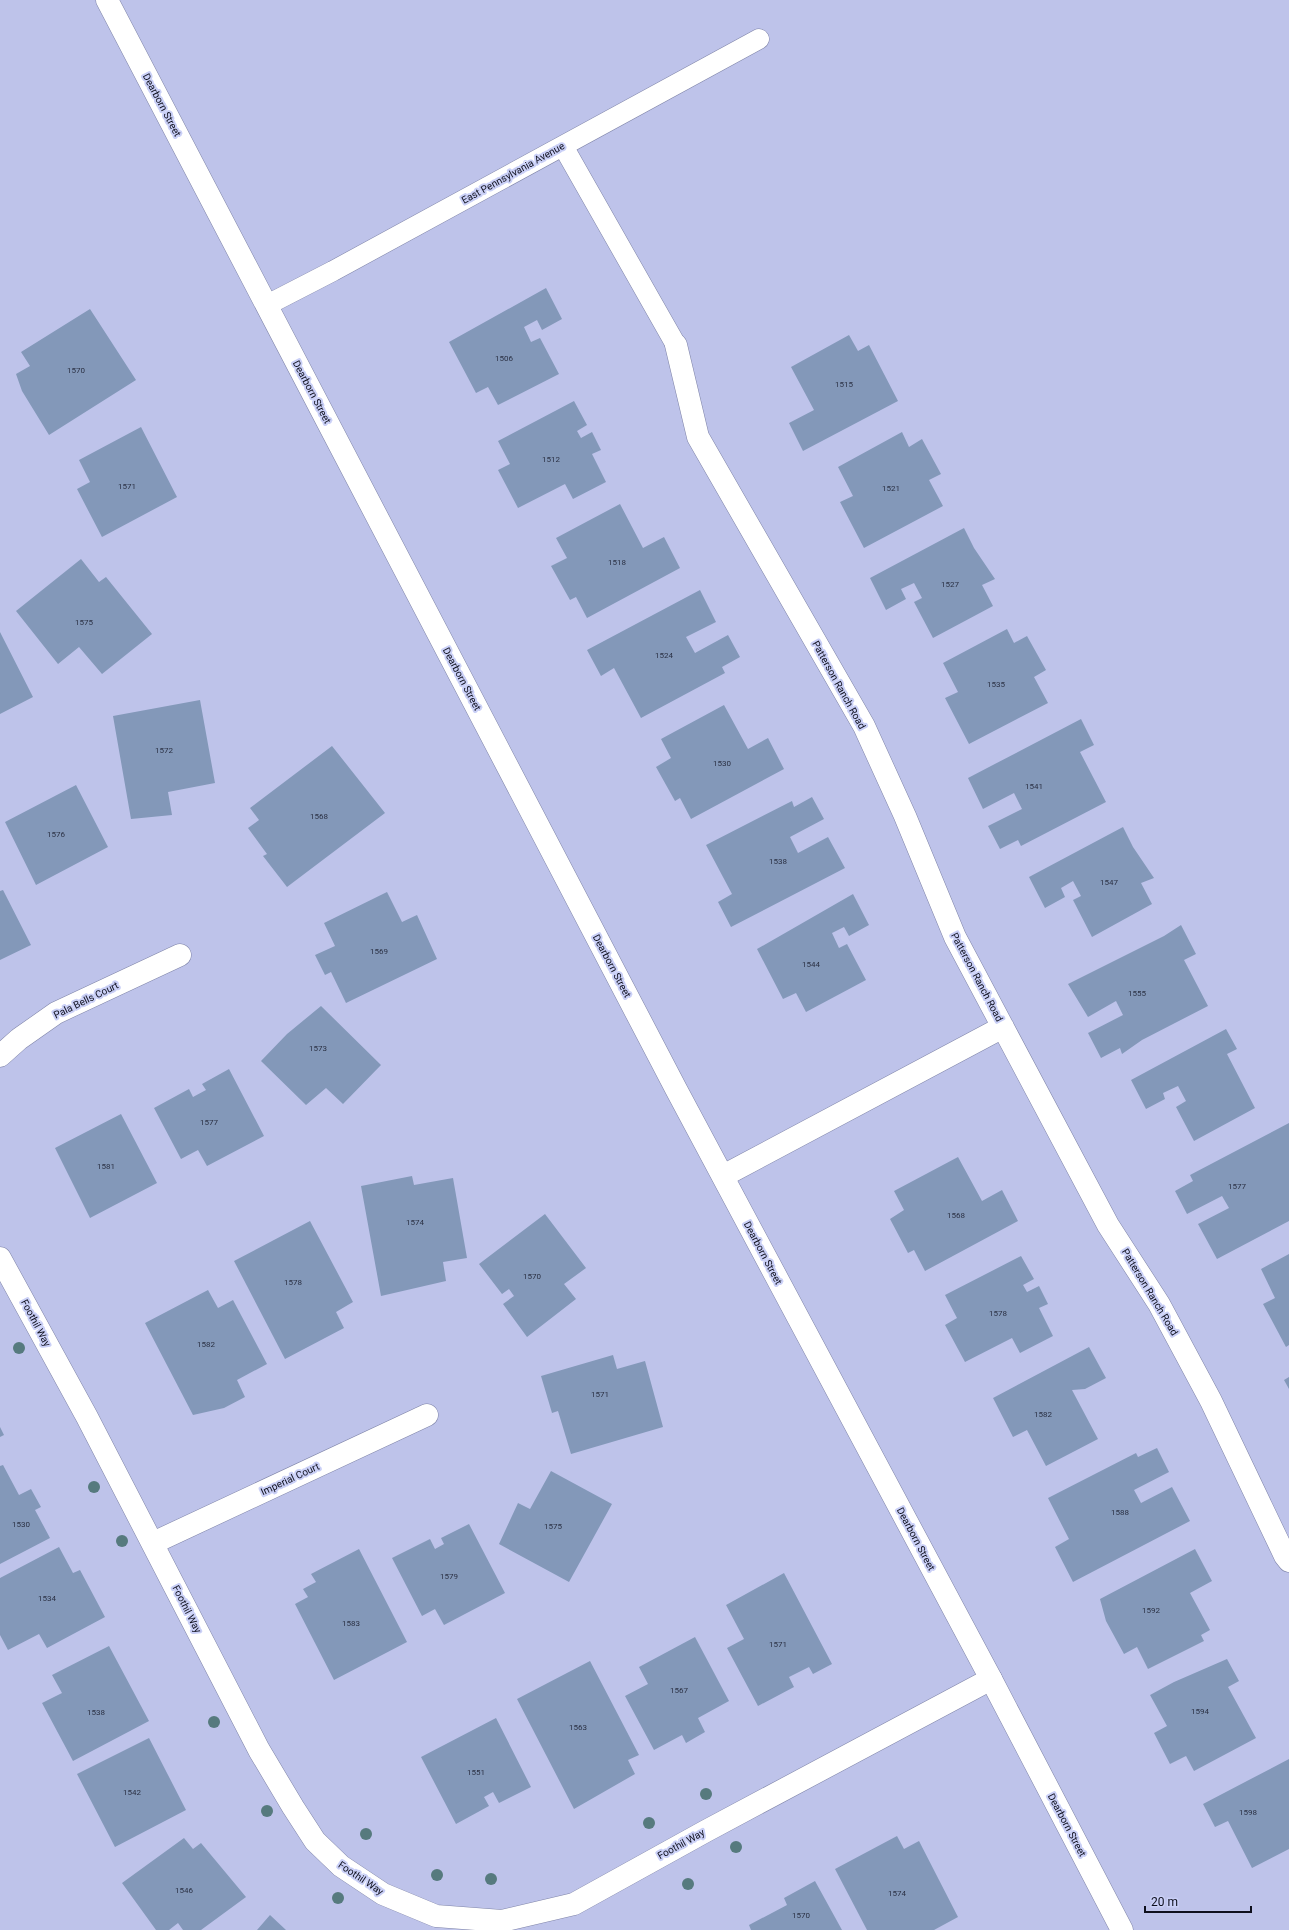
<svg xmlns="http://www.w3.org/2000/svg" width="1289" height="1930" viewBox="0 0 1289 1930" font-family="Roboto,sans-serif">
<rect width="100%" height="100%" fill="#bec3ea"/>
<path fill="#8398b9" d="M546,288l16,31 -20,11 -5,-10 -13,7 7,15 9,-4 19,36 -61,31 -10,-18 -12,6 -27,-51z
M90,309l46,71 -87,55 -27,-44 -6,-17 14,-8 -9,-14z
M849,335l9,16 11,-6 29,56 -95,50 -14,-28 25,-13 -23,-43z
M574,401l13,24 -10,6 4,7 11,-6 9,18 -9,4 14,28 -33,17 -8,-15 -47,24 -20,-38 12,-6 -12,-23z
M141,427l36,70 -75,40 -25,-48 13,-7 -11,-22z
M902,432l7,15 13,-8 19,35 -12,6 14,26 -79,42 -24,-46 13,-6 -15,-29z
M620,504l23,44 21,-11 16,31 -93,50 -11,-21 -6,3 -19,-34 16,-8 -11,-20z
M964,528l10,20 21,31 -13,6 11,21 -60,32 -19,-36 8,-4 -8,-15 -13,6 5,10 -20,11 -16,-32z
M81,559l18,23 7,-5 46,57 -50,40 -23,-27 -21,17 -42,-53z
M700,590l16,32 -30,15 9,16 33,-18 12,22 -18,10 3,6 -84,45 -27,-50 -13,8 -14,-26z
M1007,629l7,14 13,-7 19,34 -12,7 14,26 -79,41 -24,-46 13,-6 -15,-29z
M0,632l33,65 -33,17z
M200,700l15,83 -47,9 4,23 -41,4 -18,-103z
M724,705l24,44 20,-11 16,31 -93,50 -11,-21 -5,3 -19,-34 15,-9 -10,-19z
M1081,719l13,26 -14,7 26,50 -85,44 -3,-6 -18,9 -12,-23 34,-17 -8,-16 -31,16 -15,-31z
M332,746l53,67 -98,74 -24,-31 4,-2 -19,-26 11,-8 -9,-12z
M76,785l32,62 -72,38 -31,-63z
M812,797l12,22 -34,18 8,16 30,-16 17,31 -114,59 -13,-25 14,-8 -26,-49 86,-44 2,6z
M1123,827l10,20 21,31 -13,5 11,21 -60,33 -19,-37 8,-4 -8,-15 -12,7 4,9 -20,11 -16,-31z
M3,890l28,55 -31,15v-69z
M387,892l15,30 15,-7 20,44 -91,44 -15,-31 -6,3 -10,-20 20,-9 -11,-23z
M853,894l16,31 -20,11 -5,-9 -12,6 7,15 8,-4 19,36 -60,32 -10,-19 -13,6 -26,-50z
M1181,925l15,29 -12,6 24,46 -66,34 -20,14 -2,-6 -19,10 -13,-25 35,-18 -7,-14 -28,16 -20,-33 96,-48z
M321,1006l60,59 -38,39 -17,-16 -20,17 -45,-44 26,-27z
M1226,1029l11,20 -10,5 28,54 -61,33 -18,-34 10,-6 -8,-15 -15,7 2,6 -19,10 -15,-29z
M229,1069l35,67 -57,30 -9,-16 -17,9 -27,-51 35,-19 4,8 13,-7 -4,-6z
M121,1114l36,69 -67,35 -35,-70z
M1289,1123v98l-72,38 -19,-35 31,-16 -7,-12 -35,18 -12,-23 18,-10 -3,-6z
M958,1157l24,44 20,-11 16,31 -93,50 -11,-21 -6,3 -18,-34 14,-9 -10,-19z
M412,1176l2,9 39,-7 14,80 -24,4 3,19 -65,15 -20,-110z
M545,1214l41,54 -22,16 12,15 -49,38 -24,-33 11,-8 -5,-7 -7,5 -23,-30z
M310,1221l43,81 -17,10 8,16 -59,31 -51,-98z
M1289,1254v91l-3,2 -23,-43 12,-6 -14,-29z
M1021,1256l13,23 -11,6 4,7 12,-6 9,18 -9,4 14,28 -33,17 -8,-15 -47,24 -20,-37 12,-7 -12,-23z
M208,1290l10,18 15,-8 34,64 -30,16 8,17 -21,11 -31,7 -48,-92z
M1089,1347l17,31 -21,11 -13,1 26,49 -52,27 -19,-36 -14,7 -20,-39z
M613,1355l4,14 28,-8 18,66 -92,27 -13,-43 -6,2 -11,-37z
M1289,1377v12l-5,-9z
M0,1427l4,8 -4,2z
M1157,1448l12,24 -35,18 7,13 31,-16 18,34 -117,61 -18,-35 14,-8 -21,-41 88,-45 2,4z
M3,1465l16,30 12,-6 10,18 -6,3 15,28 -50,26v-98z
M551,1471l61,33 -43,78 -70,-38 19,-41 12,6z
M469,1524l36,69 -61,32 -9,-16 -13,7 -30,-58 38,-19 5,10 9,-5 -3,-6z
M59,1547l14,26 7,-3 25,47 -58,31 -8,-14 -31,16 -8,-15v-57z
M359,1549l48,93 -73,38 -39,-76 13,-7 -5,-8 13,-7 -5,-8z
M1195,1549l17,32 -22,12 20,37 -9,5 3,6 -56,28 -11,-22 -13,7 -18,-33 -6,-22z
M784,1573l48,91 -19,10 -4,-7 -20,10 5,10 -36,19 -31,-58 17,-9 -18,-34z
M695,1637l34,64 -31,17 7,14 -19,11 -4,-8 -28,15 -29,-54 23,-12 -9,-17z
M109,1646l40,75 -76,40 -31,-58 20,-10 -10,-18z
M1227,1659l12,22 -11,6 28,51 -62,33 -8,-15 -16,8 -16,-31 13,-7 -17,-31 24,-13z
M590,1661l49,94 -11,5 7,14 -61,35 -57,-110z
M496,1718l35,69 -32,16 -6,-11 -9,5 5,9 -33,18 -35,-67z
M149,1738l37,72 -71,37 -38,-73z
M1289,1759v90l-37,19 -24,-47 -13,6 -12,-23z
M897,1836l7,13 15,-8 39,76 -24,13h-67l-32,-61z
M184,1838l9,11 8,-6 45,54 -45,33h-18l-5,-7 -9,7h-13l-34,-47z
M815,1881l27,49h-91l-2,-5 38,-20 -3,-7z
M270,1915l16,15h-29z"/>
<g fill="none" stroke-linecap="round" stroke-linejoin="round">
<g stroke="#7f84a8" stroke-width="21">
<path id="lane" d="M563,146l113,199
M267,305l66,-34 426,-232"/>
</g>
<g stroke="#7f84a8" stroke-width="23">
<path id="street" d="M676,345l22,92 166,289 41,90 50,121 153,288 51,79 52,97 74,155 4,5
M0,1056l19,-17 37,-26 124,-58
M723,1176l280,-149
M0,1258l87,159 172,333 34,57 22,34 26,25 42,28 53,22 66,5 72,-17 132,-73 285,-152
M153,1543l274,-128"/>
</g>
<g stroke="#7f84a8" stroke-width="23">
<path id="secondary" d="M107,0l569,1089 315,590 131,251"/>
</g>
<use href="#lane" stroke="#fff" stroke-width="20"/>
<use href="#street" stroke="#fff" stroke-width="22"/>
<use href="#secondary" stroke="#fff" stroke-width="22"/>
</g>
<g fill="#567a7e">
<circle cx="19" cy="1348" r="6"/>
<circle cx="94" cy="1487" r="6"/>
<circle cx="122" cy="1541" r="6"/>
<circle cx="214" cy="1722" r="6"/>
<circle cx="706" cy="1794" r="6"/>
<circle cx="267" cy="1811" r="6"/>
<circle cx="649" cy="1823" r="6"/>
<circle cx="366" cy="1834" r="6"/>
<circle cx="736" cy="1847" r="6"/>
<circle cx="437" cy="1875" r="6"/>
<circle cx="491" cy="1879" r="6"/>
<circle cx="688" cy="1884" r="6"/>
<circle cx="338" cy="1898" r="6"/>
</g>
<g text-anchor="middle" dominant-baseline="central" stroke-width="4" stroke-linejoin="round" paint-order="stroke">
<g font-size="8" fill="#2b3144">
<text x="504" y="358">1506</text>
<text x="76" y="370">1570</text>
<text x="844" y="384">1515</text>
<text x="551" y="459">1512</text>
<text x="127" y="486">1571</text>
<text x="891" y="488">1521</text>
<text x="617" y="562">1518</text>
<text x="950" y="584">1527</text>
<text x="84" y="622">1575</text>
<text x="664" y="655">1524</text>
<text x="996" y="684">1535</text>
<text x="164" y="750">1572</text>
<text x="722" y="763">1530</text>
<text x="1034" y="786">1541</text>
<text x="319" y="816">1568</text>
<text x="56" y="834">1576</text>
<text x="778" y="861">1538</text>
<text x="1109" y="882">1547</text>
<text x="379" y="951">1569</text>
<text x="811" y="964">1544</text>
<text x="1137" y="993">1555</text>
<text x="318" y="1048">1573</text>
<text x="209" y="1122">1577</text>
<text x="106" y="1166">1581</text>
<text x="1237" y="1186">1577</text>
<text x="956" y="1215">1568</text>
<text x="415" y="1222">1574</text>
<text x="532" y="1276">1570</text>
<text x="293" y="1282">1578</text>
<text x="998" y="1313">1578</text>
<text x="206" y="1344">1582</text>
<text x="600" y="1394">1571</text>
<text x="1043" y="1414">1582</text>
<text x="1120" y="1512">1588</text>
<text x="21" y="1524">1530</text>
<text x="553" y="1526">1575</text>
<text x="449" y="1576">1579</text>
<text x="47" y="1598">1534</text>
<text x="1151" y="1610">1592</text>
<text x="351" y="1623">1583</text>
<text x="778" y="1644">1571</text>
<text x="679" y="1690">1567</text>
<text x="1200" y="1711">1594</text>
<text x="96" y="1712">1538</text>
<text x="578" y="1727">1563</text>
<text x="476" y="1772">1551</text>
<text x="132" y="1792">1542</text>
<text x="1248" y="1812">1598</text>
<text x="184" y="1890">1546</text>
<text x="897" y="1893">1574</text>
<text x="801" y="1915">1570</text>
</g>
<g font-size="10" fill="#0e0f1d" stroke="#cad0f7">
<text transform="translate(162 105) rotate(62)">Dearborn Street</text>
<text transform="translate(513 173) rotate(-29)">East Pennsylvania Avenue</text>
<text transform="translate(312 392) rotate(62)">Dearborn Street</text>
<text transform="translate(462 679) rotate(62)">Dearborn Street</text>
<text transform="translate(839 685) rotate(61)">Patterson Ranch Road</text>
<text transform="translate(612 966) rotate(62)">Dearborn Street</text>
<text transform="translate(977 977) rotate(62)">Patterson Ranch Road</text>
<text transform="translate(86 1000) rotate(-26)">Pala Bells Court</text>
<text transform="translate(763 1253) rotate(62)">Dearborn Street</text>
<text transform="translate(1150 1292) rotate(59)">Patterson Ranch Road</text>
<text transform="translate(36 1323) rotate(62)">Foothil Way</text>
<text transform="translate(290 1479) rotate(-25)">Imperial Court</text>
<text transform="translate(916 1539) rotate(62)">Dearborn Street</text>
<text transform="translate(187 1609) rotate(63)">Foothil Way</text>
<text transform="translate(1067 1825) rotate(62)">Dearborn Street</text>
<text transform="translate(681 1844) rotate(-29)">Foothil Way</text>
<text transform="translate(361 1878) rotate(34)">Foothil Way</text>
</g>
</g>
<path d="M1145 1906v6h106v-6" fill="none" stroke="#0e0f1d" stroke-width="2"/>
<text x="1151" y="1906" font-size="12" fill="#0e0f1d" stroke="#cad0f7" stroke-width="3" paint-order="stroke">20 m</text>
</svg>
